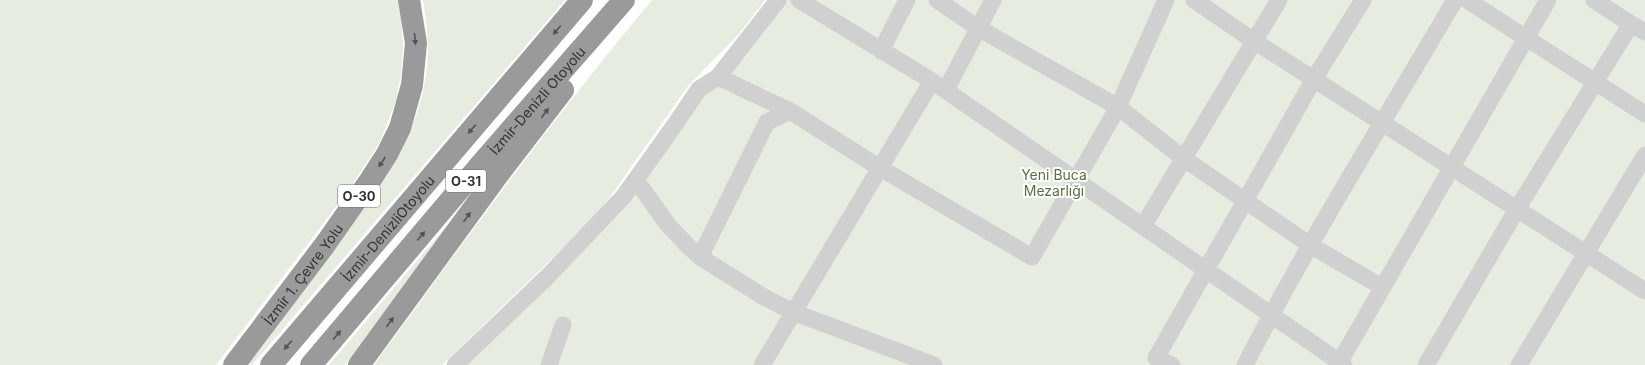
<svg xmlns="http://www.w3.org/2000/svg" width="1645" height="365" viewBox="0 0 1645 365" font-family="Inter,sans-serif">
<rect width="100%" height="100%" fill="#fff"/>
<path fill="#e6ecdf" d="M0,0h398l3,16 2,31 -2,27 -5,26 -16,42 -30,46 -134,177h-216z
M423,0h142l-313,365h-6c26,-35 52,-70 78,-104 43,-57 92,-113 102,-186 4,-25 1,-50 -3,-75z
M652,0h113l-26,34 -51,52 -90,128 -156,151h-68c90,-124 180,-248 278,-365z
M783,0h862v365h-1183l149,-145 89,-125z
M465,204l-120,161h-16z"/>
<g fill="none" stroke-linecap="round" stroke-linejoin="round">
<path stroke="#d0d0d0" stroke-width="17" d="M799,0l133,81
M937,0l41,28 140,79 65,51 127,87 72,42
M1194,0l60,41 391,250
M1467,0l178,114
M1594,0l37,24
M881,51l26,-51
M718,77l60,-77
M946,90l47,-90
M636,180l32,45 20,21 12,11 64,40 29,15 141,53
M1143,226l136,-226
M700,257l67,-135 23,-11 90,57 152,89 86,-150 48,-107
M455,365l92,-88 77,-81 50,-70 25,-37 19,-12 72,34
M549,365l14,-40
M762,365l170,-284 412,284
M1172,365l-16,-7 158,-279 49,-79
M1245,365c64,-125 139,-244 210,-365
M1338,365l210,-365
M1426,365l91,-156 114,-185 14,8
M1519,365l126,-210"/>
<g stroke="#9a9a9a" stroke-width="22">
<path id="s1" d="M234,365l90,-119 47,-67 16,-25 13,-26 12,-43 4,-42 -7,-43"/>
<path id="s2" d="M271,365l311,-365"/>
<path id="s3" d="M311,365l170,-201 143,-164"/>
<path d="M359,365l141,-193 63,-82"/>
</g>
</g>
<defs><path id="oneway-solid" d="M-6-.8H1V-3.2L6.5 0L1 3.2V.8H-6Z"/></defs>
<g fill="#525252">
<use href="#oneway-solid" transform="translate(557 30) rotate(130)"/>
<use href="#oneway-solid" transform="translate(415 39) rotate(85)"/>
<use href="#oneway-solid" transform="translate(545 113) rotate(-53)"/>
<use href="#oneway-solid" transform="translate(472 129) rotate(130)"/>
<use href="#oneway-solid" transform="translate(382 162) rotate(123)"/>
<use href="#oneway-solid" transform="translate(467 217) rotate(-54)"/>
<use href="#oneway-solid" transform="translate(421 236) rotate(-50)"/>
<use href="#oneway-solid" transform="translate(390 322) rotate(-54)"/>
<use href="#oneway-solid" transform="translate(337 335) rotate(-50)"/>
<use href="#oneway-solid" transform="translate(288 345) rotate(131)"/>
</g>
<g text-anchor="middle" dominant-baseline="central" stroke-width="4" stroke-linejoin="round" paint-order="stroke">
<g fill="#fff" stroke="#707070" stroke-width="1">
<rect x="446" y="170" width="40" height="22" rx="3"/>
<rect x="338" y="185" width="42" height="22" rx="3"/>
</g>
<g font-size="13" font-weight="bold" fill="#333">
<text x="466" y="181">O-31</text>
<text x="359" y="196">O-30</text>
</g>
<g font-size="14" fill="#333" stroke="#fff">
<text stroke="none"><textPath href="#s3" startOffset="348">İzmir-Denizli Otoyolu</textPath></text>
<text stroke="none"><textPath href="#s2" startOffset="180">İzmir-DenizliOtoyolu</textPath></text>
<text stroke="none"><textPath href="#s1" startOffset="114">İzmir 1. Çevre Yolu</textPath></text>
</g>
<g font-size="14" fill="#56703f" stroke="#fff">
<text x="1054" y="174">Yeni Buca<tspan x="1054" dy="16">Mezarlığı</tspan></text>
</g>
</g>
</svg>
